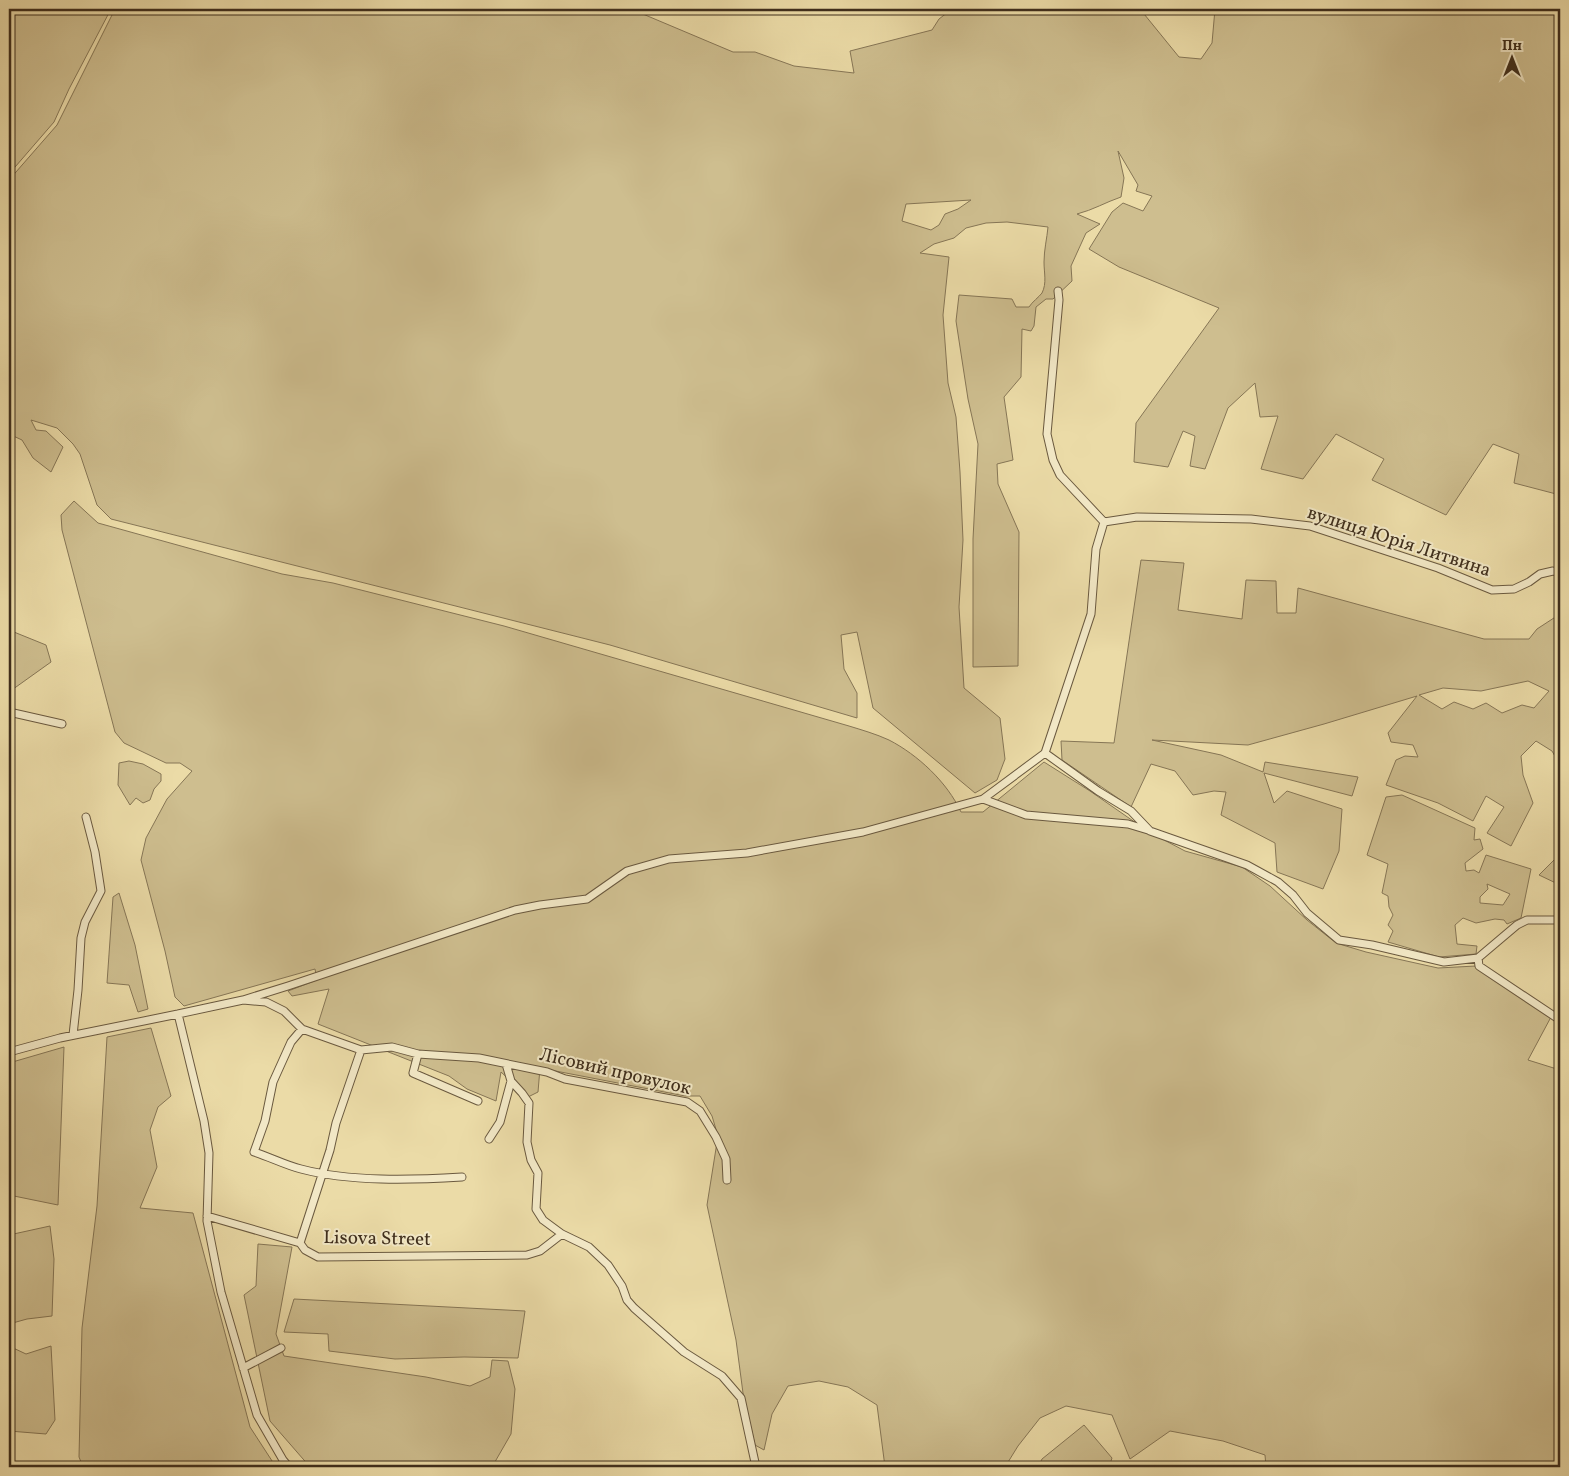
<svg xmlns="http://www.w3.org/2000/svg" width="1569" height="1476" viewBox="0 0 1569 1476" font-family="Vollkorn,serif">
<rect width="100%" height="100%" fill="#ebdba7"/>
<filter id="stains"><feTurbulence type="fractalNoise" baseFrequency=".004" numOctaves="4"/><feColorMatrix values="0 0 0 0 .2 0 0 0 0 .09 0 0 0 0 .02 0 0 0 .5 -.17"/></filter>
<radialGradient id="worn" r=".72"><stop offset=".6" stop-color="#630" stop-opacity="0"/><stop offset="1" stop-color="#630" stop-opacity=".3"/></radialGradient>
<path fill="#cebe8f" stroke="#867656" fill-rule="evenodd" d="M9,9h102l-42,80 -15,33 -45,52z
M115,9h516l102,43h22l39,14 60,7 -4,-22 82,-21 7,-11 13,-10h188l39,48 22,2 11,-16 3,-34h345v486l-46,-12 5,-29 -26,-10 -47,71 -74,-35 12,-21 -48,-25 -33,45 -42,-10 17,-53 -18,1 -5,-34 -27,25 -23,61 -15,-3 5,-30 -12,-5 -15,36 -34,-5 2,-39 83,-115 -100,-41 -30,-18 23,-37 11,-9 20,8 9,-15 -16,-5 2,-6 -20,-34 6,27 -3,19c-15,5 -28,13 -44,17l23,10 -14,9 -15,33 1,15 -19,18h-7l-10,8 -2,19 -3,5 -9,-2 -1,48 -17,20 9,63 -16,4 1,20 21,48 -1,134 -45,1v-128l5,-95 -10,-45 -12,-78 3,-26 53,4 4,8h13c3,-5 10,-10 13,-14 5,-10 2,-20 2,-31 0,-12 3,-24 4,-35l-41,-5 -21,1 -20,5 -12,10 -20,6 -14,9 29,4 -6,58 5,68 8,34 4,55 3,68 -4,67 5,81 36,30 5,41 -8,21 -22,13 -102,-85 -16,-76 -16,3 3,34 13,24v25l-247,-73 -499,-126 -14,-14 -17,-51 -7,-10 -16,-16 -26,-8 5,10 10,1 17,16 -12,25 -18,-14 -11,-18 -13,-6v-254l48,-55zM971,200l-13,9 -13,5 -6,11 -8,5 -29,-9 4,-17z
M74,501l24,22 184,51 51,9 171,43 345,100c13,4 27,8 40,14 29,15 58,42 72,72h22l61,-50 46,29 59,41 36,19 57,16 28,19 37,34 29,23 30,9 72,16 38,-2 75,51 -23,43 32,10v397h-296h2l-1,-12 -42,-14 -53,-10 -40,28 -18,-44 -46,-9 -26,12 -22,28 -13,21h-120l-8,-62 -29,-18 -29,-6 -31,5 -16,28 -8,36 -9,-5 -12,-52 -7,-53 -29,-135 11,-69 -6,-20 -12,-20h-15l-145,-28 -2,24 -10,5 -27,-25 -5,29 -29,-12 -18,-13 -131,-52 11,-35 -37,7 -4,-5 29,-11 -2,-11 -131,37 -9,-9 -10,-46 -24,-91 5,-22 21,-39 25,-28 -12,-8h-14l-42,-20 -9,-11 -53,-202 -1,-15z
M1141,560l43,3 -6,47 64,9 4,-39 30,1 1,32h19l2,-25 186,51h45l8,-10 23,-15v151l-8,-14 -16,-10 -15,15 2,19 10,28 -22,43 -24,-13 17,-26 -18,-11 -13,25 -35,-18 -52,-18 10,-25 9,-4 13,1 -5,-12 -22,-3 -3,-9 29,-37 -93,28 -76,21 -96,-5 69,15 42,17 2,-10 93,15 -6,19 -88,-23 10,30 13,-12 55,18 -3,42 -16,38 -46,-17 -2,-29 -54,-28 5,-23 -12,-1 -21,4 -18,-24 -24,-7 -20,43 -69,-47 -1,-19 53,2zM1528,681l21,10 -15,17 -12,-3 -20,8 -16,-10 -13,6 -19,-7 -12,7 -23,-14 24,-7 38,3z
M9,630l37,15 5,17 -42,30z
M129,761l14,3 18,10v7l-7,8 -4,11 -7,3 -7,-5 -6,7 -12,-20 1,-22z
M1402,795l73,33 -1,12 6,-1 3,10 -18,14 1,8 8,-1 5,3 7,-18 45,14 -10,49 -14,6 -3,-4 -9,-1 -19,4 -13,-5 -8,7 2,19 20,2 -1,8 -37,3 -51,-15 5,-11 -5,-6 5,-10 -4,-8 -1,-11 -6,-3 6,-29 -21,-9 19,-58zM1487,884l23,10 -7,11 -23,-2v-6l8,-8z
M1560,854v31l-21,-10z
M119,893l16,52 13,64 -10,3 -9,-27 -22,-2 6,-86z
M151,1028l20,68 -13,11 -8,23 7,37 -17,41 53,5 57,214 26,40h-193l-4,-10 3,-129 15,-122 10,-169z
M64,1047l-6,158 -49,-10v-132z
M50,1226l4,33 -2,57 -25,3 -18,5v-89z
M258,1244l34,3 -16,87 8,22 142,21 44,9 20,-9 2,-17 16,1 7,28 -4,45 -19,33h-182l-40,-46 -26,-126 12,-9z
M294,1299l231,12 -7,47 -54,-1 -69,2 -66,-8 -1,-17 -44,-2z
M9,1346l17,8 25,-8 4,74 -9,14 -37,-3z
M1084,1425l28,33 -3,9h-71l4,-8z"/>
<g fill="none" stroke-linecap="round" stroke-linejoin="round">
<g stroke="#6a593f" stroke-width="9">
<path id="minor" d="M1058,291l1,9 -12,134 6,26 7,15 44,47
M9,712l53,12
M1045,753l46,-139 5,-65 8,-27 33,-5 114,2 59,7 128,42 54,22 22,-1 15,-7 11,-8 13,-3 7,2
M1045,753l53,38 33,20 19,20 97,34 31,17 15,13 14,18 32,27 33,5 72,17 34,-4 1,8 81,54
M983,799l43,16 102,9 20,6
M1478,958l39,-33 10,-5h33
M243,1000l45,-14 227,-76 25,-5 47,-6 40,-28 42,-12 78,-6 116,-21 120,-33 62,-46
M302,1029l-11,13 -18,40 -8,39 -11,31c16,5 31,13 47,17 49,13 111,11 161,8
M73,1035l5,-45 3,-52 4,-16 16,-31 -6,-39 -9,-35
M361,1050l-25,73 -6,27 -30,93 5,7 13,7 209,-2 13,-4 22,-17
M9,1052l51,-14 118,-24
M418,1054l61,4 68,14 18,7 122,23 13,9 16,26 10,22 1,21
M506,1064l5,17 11,12 7,10 -2,39 4,18 7,13 -2,36 7,11 19,14 27,13 19,18 14,21 5,14 7,8 50,44 38,24 19,22 15,69
M489,1139l11,-17 11,-41
M207,1216l93,27
M243,1368l38,-20
M289,1467l-6,-7 -26,-45 -36,-123 -14,-71 2,-68 -5,-32 -26,-107 65,-14 23,2 18,9 18,18 59,21 31,-3 26,7 -5,19 65,28"/>
</g>
<use href="#minor" stroke="#f2e8c6" stroke-width="7"/>
</g>
<g text-anchor="middle" dominant-baseline="central" stroke-width="4" stroke-linejoin="round" paint-order="stroke">
<g font-size="19" fill="#3f2e1c" stroke="#f2e8c6">
<text transform="translate(1399 542) rotate(18)">вулиця Юрія Литвина</text>
<text transform="translate(615 1072) rotate(13)">Лісовий провулок</text>
<text transform="translate(377 1239) rotate(1)">Lisova Street</text>
</g>
</g>
<rect width="1569" height="1476" fill="none" stroke="#ebdba7" stroke-width="30"/>
<rect x="10" y="10" width="1549" height="1456" fill="none" stroke="#3f2e1c" stroke-width="2.5"/>
<rect x="15" y="15" width="1539" height="1446" fill="none" stroke="#3f2e1c"/>
<g transform="translate(1512 58)" stroke="#f2e8c6" stroke-width="4" paint-order="stroke">
<path d="M0-4L9 19L0 12L-9 19Z" fill="#3f2e1c"/>
<text y="-8" font-size="14" font-weight="bold" text-anchor="middle" fill="#3f2e1c">Пн</text>
</g>
<rect width="100%" height="100%" filter="url(#stains)"/>
<rect width="100%" height="100%" fill="url(#worn)"/>
</svg>
